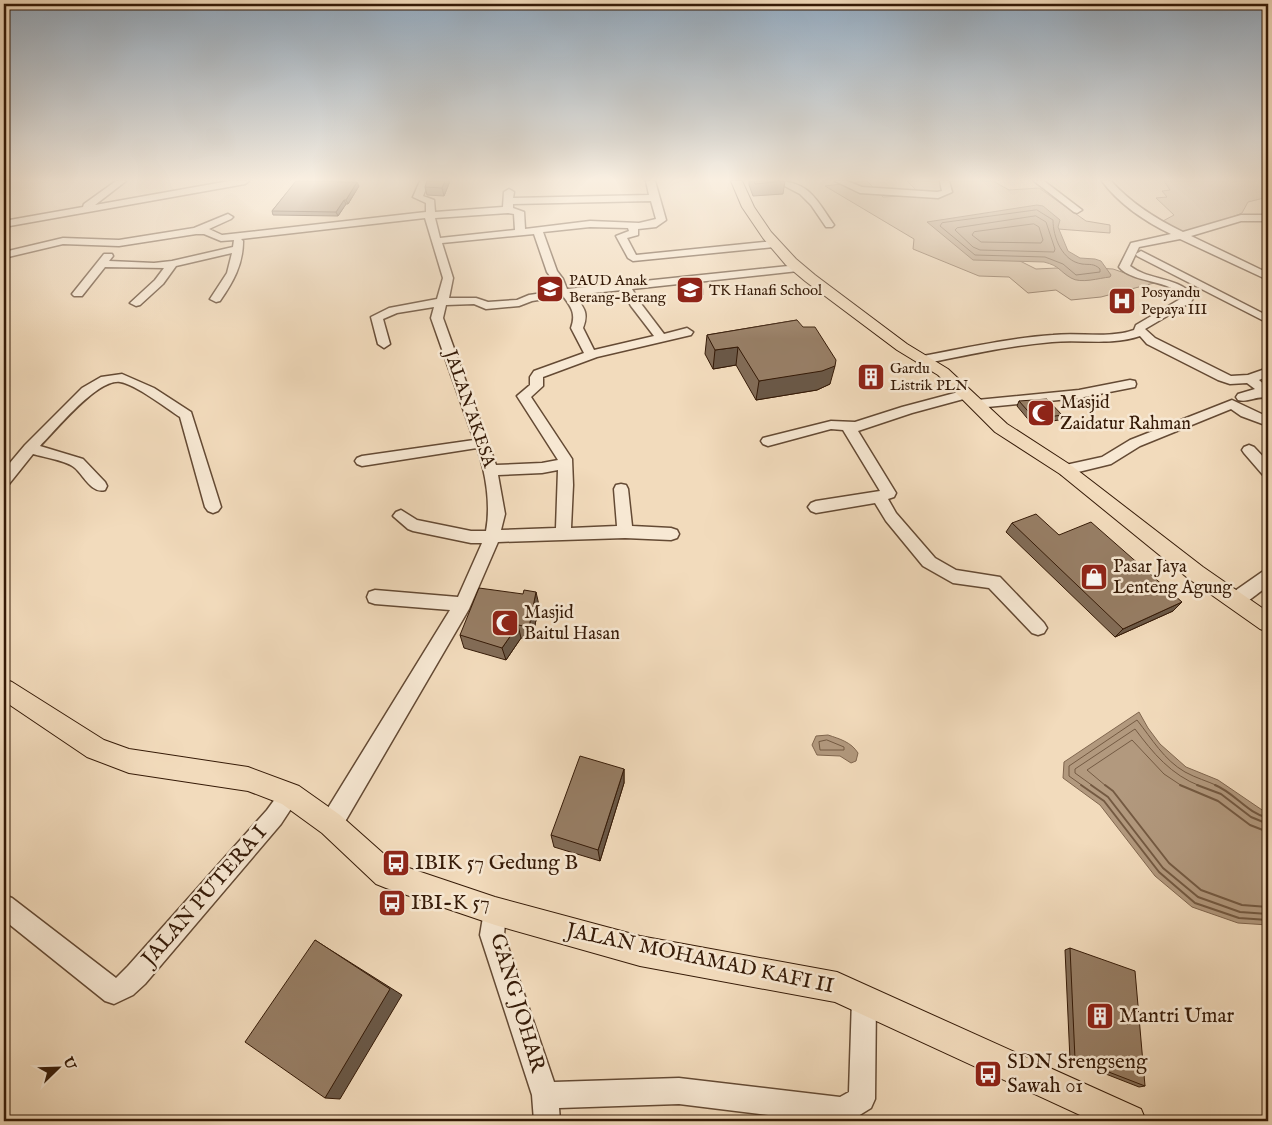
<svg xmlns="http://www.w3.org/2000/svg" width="1272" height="1125" viewBox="0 0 1272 1125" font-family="'IM FELL English',serif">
<rect width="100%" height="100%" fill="#f2dbbc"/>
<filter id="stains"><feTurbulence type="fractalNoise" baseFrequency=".004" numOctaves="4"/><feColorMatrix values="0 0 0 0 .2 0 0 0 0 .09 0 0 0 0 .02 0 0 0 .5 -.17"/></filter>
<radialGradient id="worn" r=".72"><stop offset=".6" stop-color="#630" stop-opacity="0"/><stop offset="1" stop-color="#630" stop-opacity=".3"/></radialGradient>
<path fill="#d2ba9d" stroke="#846a52" d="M867,181l16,16 38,-2 -14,-14h86l16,9 30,-2 47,33 24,4v8l-78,-6 -18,31 22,11 42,-2 35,2 41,14 -53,14 -30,3 -15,-10 -28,3 -19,-16 -30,-1 -66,-27 1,-10 -89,-53z
M1164,181h104v16l-20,5 -6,11 -19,8 -40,12 -20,-12 11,-6 -18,-17 11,-1 -5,-6 8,-1z"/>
<path fill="#b2997e" stroke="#80664e" d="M1037,205l6,1 17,14 -2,7 10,24 12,7 15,1 6,2 10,14 -1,2c-11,1 -29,7 -39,1 -12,-7 -11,-12 -27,-16l-71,-2 -46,-38z
M1139,712l9,16 12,16 26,23 32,13 50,34v111l-30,-2 -46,-16 -37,-31 -55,-71 -37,-27 1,-16z
M828,735c12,4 23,7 30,18l-2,8 -5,2 -11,-7 -23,-1 -5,-10 4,-9z"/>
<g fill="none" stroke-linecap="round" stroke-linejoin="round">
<path stroke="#745a42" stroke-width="1" d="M1037,210l16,10c0,17 9,41 29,44 7,1 12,-1 18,5v3l-24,3 -13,-11 -18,-7 -70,-2 -35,-29 2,-3z
M1036,216l10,6 9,27 -1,3 -74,-2 -7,-3 -18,-17 2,-2z
M1034,224l5,3 4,13 -2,3 -60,-1 -9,-7 2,-3z
M827,740l17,7v3h-24l-1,-8z
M1083,786l-14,-10v-10l68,-46c15,19 27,40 48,52 11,6 22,9 33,14
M1093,786l-18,-13v-4l60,-40c18,24 36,46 65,57
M1106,786l-19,-16 45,-30 32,34 18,12"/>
<path stroke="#745a42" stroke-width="2" d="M1081,785l23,16 55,71 36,31 44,15 29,2
M1091,785l17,12 55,71 35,29 42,15 28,2
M1105,785l8,6 56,72 32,27 41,15 26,2
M1180,785l38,16 32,24 18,7
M1197,785l24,9 30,23 17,7
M1215,785c20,8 32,28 53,33"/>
<g stroke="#644a34" stroke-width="3">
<path id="minor" d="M116,181h10l-31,24 134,-24h20l-4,3 -241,43v-6l79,-14 1,-3z
M420,181h9l-6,15 11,4 1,12 68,-5 1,-15 5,-3 5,3 -1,6 136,-3 -3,-14h9l11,39 -10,7 -18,2v6l-11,3 9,17 138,-14 5,3 -5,3 -141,14 -5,-3 -12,-22 13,-5 -1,-3 -38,-1 -47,5 14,39 6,8 4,10 231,-24 5,3 -5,3 -166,18 10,16 22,29 23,-6 6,4 -2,3 -94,22 -54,20v9l-12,11 41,62 1,26 -2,43 46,-2 -3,-37 2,-4 5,-1 5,1 2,4 4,37 39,2 6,2 2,4 -2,4 -6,2 -46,-2 -127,4 -29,67 -130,223 -8,3 -8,-3 -3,-8 3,-8 127,-206 -75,-6 -6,-2 -2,-5 2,-5 6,-2 83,7 24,-54h-11l-58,-12 -5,-2 -15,-13 3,-4 5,-2 16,10 54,11h15c5,-26 0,-58 -9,-83l-115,18 -5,-2 -2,-3 2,-3 5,-2 112,-16 -43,-122 3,-11 -37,6 -14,6 7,25 -6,4 -6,-4 -7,-27 18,-9 48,-9 6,-21 -18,-60 -184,21 2,2c0,24 -10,41 -23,60l-4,1 -6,-3 17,-26 5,-20 -56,13 -13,18 -23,21 -4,1 -6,-3 25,-23 9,-12 -59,-1 -23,29h-8l-2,-2 32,-40h8l1,2 -4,5 45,2 18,-2 61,-14 1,-7 -13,1 -17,-7h-8l-77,12 -56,-2 -59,14v-6l59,-14 56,2 75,-12 34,-14 5,3 -2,2 -22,10 13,6 204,-23v-9l-13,-6zM651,201l5,18 -17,4 -49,-2 -65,8 -1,-17 -11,-4v-4zM508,213l6,1 1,16 -75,8 -5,-20zM534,234l13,38 6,8 4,11 -28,4 -12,5 -29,2 -12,-4h-27l4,-20 -11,-35zM622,290l9,16 23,30 -60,14 -11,-22c6,-16 1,-20 -9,-33zM563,296c9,12 13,18 8,32l13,25 -50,18 -4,6v8l-13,11 41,64 -16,3 -46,2 -53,-147 3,-13 28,-1 12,5 33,-3 13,-5zM558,470l-2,58 -55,2 4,-16 -7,-39 44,-2z
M775,181c34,0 41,18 59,44l-2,2h-6l-15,-22 -11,-11z
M835,181h12l15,6 75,5 5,-1 -2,-10h9l3,11 -14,6 -78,-5z
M1034,181h10l38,29 -5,3 -3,-1z
M1102,181h9c20,22 45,38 72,51l58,-17h27v6h-27l-50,15 77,37v7l-88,-41 -41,8 -9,19c19,15 47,10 64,30l-3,6 -46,27 10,9 76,38 17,-1 20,-7v8l-9,4 9,8v10c-11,-3 -19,5 -30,2l-2,-3 2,-3 17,-5 -8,-6 -17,1 -12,-4 -71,-36 -7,-8c-29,10 -59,3 -88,6 -44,4 -86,13 -129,22l-4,-1 -2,-3 6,-4c43,-8 86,-18 130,-21 27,-3 55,4 81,-5l2,-5 46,-27c-9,-19 -49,-14 -63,-31l12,-24 40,-9c-25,-12 -52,-30 -69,-53z
M1141,251l127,65v7l-131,-67 -1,-2z
M122,374l32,14 37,24 30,95 -3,4 -5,2 -5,-2 -3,-4 -25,-90c-14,-9 -45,-33 -60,-35 -23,-3 -64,48 -80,64l43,13 22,23 2,4 -2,4c-13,4 -21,-14 -30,-22 -7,-7 -32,-11 -42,-14l-24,30 -5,1v-15l21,-25 57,-57 19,-11z
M1130,380l5,1 1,3 -1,3 -56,11 -102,10 -7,-4 7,-4 102,-10z
M966,390l7,4 -2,3 -59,16 -54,18 38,62 -2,4 -6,2 8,14 39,45 21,12 44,7 44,46 3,5 -3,5 -6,2 -6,-2 -43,-45 -36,-5 -30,-17 -37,-45 -11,-18 -59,10 -5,-2 -3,-4 3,-4 5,-2 64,-10 -37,-61 -12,-1 -63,17 -5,-2 -2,-3 2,-3 68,-17 24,1 47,-15z
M1232,400l36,17v9l-27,-10 -10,-7 -91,37 -29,18 -45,11 -5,-1 -2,-4 2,-4 41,-9 28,-17z
M1249,445l5,2 14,15v14l-5,-1 -19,-22 -2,-3 2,-3z
M1268,570v16c-11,7 -25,23 -39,19l-2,-5 2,-5 33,-23z
M290,785l7,3 3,7 -19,29 -136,160 -12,11 -19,9 -9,-3 -101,-81v-25l8,3 104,80 12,-12 139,-156 16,-22z
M495,900l8,3 3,8 -2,24 50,147 125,-4 161,19 9,-5 3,-93 3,-9 9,-3 9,3 3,9 -1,100 -4,9 -21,13h-32l-139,-17 -120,4 1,13h-26l-2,-26 -52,-160 4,-24 3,-8z"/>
</g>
<g stroke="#351a07" stroke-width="2">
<path id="major" d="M731,181h11l12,26 17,25 25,27 19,16 92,69 41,25 59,55 65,42 131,101 65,45v20l-8,-3 -71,-50 -129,-105 -65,-42 -57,-57 -41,-25 -92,-69 -19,-16 -23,-27 -21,-31z
M4,679l8,3 92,58 25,9 119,18 51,19 41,29 54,48 101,34 145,39 197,36 304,137 5,12h-53l-258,-119 -195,-36 -145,-41 -109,-37 -10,-4 -54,-51 -40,-29 -34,-13 -119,-18 -42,-16 -83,-56z"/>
</g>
<use href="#minor" fill="#f7e8d3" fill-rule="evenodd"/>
<use href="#major" fill="#f2dbbc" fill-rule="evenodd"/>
</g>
<path fill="#826c57" stroke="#351a07" d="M296,181h44l19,5 -11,18h-2l-8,12 -65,-1 -1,-4z
M450,181l-6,15 -17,-1 -2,-8z
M749,181h36l-2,13 -30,2 -4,-11z
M689,280l14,10v5h-12z
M797,320l33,64 -13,6 -61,10 -20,-35 -23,4 -8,-15 2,-19z
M1019,401l43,14 -3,5 -27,4 -15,-18z
M1012,523l47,12 123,67 -9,9 -58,26 -109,-105z
M539,605l-7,35 -11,-2 -15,22 -42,-12 -4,-13z
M624,769v14l-24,78 -46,-14 -3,-12z
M1070,948l75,138 -6,1 -69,-27 -5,-110z
M882,1118h3l11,3h-14z"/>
<path fill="#6a5847" stroke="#351a07" d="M445,181h5l-6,15 -2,-8z
M357,182l2,4 -11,18 -2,-4z
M344,200l2,4 -8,12 -2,-4z
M738,347l-2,18 -23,4 2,-19z
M835,366l-5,18 -13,6 -61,10 3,-19z
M536,592l3,13 -7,35 -3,-13z
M1182,602l-9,9 -58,26 8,-8z
M518,625l3,13 -15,22 -4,-12z
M624,769v14l-24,78 -2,-11z
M315,940l14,9 73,46 -62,104 -15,-1z"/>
<path fill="#977e65" stroke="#351a07" d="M296,181h41v1h20l-11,18h-2l-8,12 -64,-1z
M427,181h18l-3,7 -17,-1z
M754,181h31l-30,3z
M701,279l2,11h-12l-2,-10z
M797,320l6,7h12l21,33 -1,6 -13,5 -63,10 -21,-34 -23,3 -8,-15z
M1047,399l15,16 -27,4 -16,-18z
M1036,514l23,21 32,-13 91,80 -59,27 -111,-106z
M479,588l44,6 1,-4 12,2 -7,35 -11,-2 -16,23 -42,-13z
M580,756l44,13 -26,81 -47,-15z
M315,940l75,49 -65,109 -80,-56z
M1070,948l65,23 10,115 -70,-27z
M885,1118l11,3h-11z"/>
<linearGradient id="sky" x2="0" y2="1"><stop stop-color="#92a9be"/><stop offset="0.53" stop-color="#f9efe1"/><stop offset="1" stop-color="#f9efe1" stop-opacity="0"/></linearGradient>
<rect width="1272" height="339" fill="url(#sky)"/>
<defs>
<g id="school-square" transform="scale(1.4375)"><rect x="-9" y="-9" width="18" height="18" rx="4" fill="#8f2418" stroke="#f7e8d3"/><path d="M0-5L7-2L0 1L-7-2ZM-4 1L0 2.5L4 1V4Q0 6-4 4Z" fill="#fff"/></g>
<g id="hospital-square" transform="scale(1.4375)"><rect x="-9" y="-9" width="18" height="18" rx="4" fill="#8f2418" stroke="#f7e8d3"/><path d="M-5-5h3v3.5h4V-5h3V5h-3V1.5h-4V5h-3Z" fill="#fff"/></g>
<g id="building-square" transform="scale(1.4375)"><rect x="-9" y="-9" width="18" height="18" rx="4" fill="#8f2418" stroke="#f7e8d3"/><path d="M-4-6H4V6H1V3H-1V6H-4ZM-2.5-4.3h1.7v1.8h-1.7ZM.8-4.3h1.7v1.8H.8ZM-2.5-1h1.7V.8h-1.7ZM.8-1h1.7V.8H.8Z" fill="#fff"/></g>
<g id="mosque-square" transform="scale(1.4375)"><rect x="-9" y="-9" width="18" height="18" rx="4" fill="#8f2418" stroke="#f7e8d3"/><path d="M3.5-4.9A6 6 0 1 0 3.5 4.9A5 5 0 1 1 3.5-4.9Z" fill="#fff"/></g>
<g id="shop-square" transform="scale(1.4375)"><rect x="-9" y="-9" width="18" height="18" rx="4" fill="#8f2418" stroke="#f7e8d3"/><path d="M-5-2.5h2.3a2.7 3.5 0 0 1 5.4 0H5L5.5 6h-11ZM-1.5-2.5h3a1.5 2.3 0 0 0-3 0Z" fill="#fff"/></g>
<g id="bus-square" transform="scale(1.4375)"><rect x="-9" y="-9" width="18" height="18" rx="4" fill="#8f2418" stroke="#f7e8d3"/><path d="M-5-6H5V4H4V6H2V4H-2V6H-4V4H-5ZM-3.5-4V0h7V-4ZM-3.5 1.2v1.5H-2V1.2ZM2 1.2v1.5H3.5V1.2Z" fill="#fff"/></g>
</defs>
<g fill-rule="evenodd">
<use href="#school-square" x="550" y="289"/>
<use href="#school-square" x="690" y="290"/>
<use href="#hospital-square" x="1122" y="301"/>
<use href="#building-square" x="871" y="377"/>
<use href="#mosque-square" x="1041" y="413"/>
<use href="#shop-square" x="1094" y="577"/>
<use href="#mosque-square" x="505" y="623"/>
<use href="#bus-square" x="396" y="863"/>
<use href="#bus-square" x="392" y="903"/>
<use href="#building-square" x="1100" y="1016"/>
<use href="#bus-square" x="988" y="1074"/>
</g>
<g text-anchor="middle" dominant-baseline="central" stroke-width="5" stroke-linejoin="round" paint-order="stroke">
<g font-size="15" fill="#351a07" stroke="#f7e8d3" text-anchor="start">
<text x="569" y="280">PAUD Anak<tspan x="569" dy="17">Berang-Berang</tspan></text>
<text x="709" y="290">TK Hanafi School</text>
<text x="1141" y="292">Posyandu<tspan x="1141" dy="17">Pepaya III</tspan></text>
<text x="890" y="368">Gardu<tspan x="890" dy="17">Listrik PLN</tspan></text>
</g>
<g font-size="18" fill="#351a07" stroke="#f7e8d3" text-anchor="start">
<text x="1060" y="403">Masjid<tspan x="1060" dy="21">Zaidatur Rahman</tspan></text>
<text x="1113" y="567">Pasar Jaya<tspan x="1113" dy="21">Lenteng Agung</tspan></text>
<text x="524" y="613">Masjid<tspan x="524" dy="21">Baitul Hasan</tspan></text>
</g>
<g font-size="18" fill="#351a07" stroke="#f7e8d3">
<text transform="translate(469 409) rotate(71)">JALAN AKESA</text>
</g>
<g font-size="21" fill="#351a07" stroke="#f7e8d3" text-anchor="start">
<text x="415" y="863">IBIK 57 Gedung B</text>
<text x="411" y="903">IBI-K 57</text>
<text x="1119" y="1016">Mantri Umar</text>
<text x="1007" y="1062">SDN Srengseng<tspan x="1007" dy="24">Sawah 01</tspan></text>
</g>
<g font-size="21" fill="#351a07" stroke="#f7e8d3">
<text transform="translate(205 896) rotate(-49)">JALAN PUTERA I</text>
<text transform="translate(700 959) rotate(12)">JALAN MOHAMAD KAFI II</text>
<text transform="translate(517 1003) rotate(73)">GANG JOHAR</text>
</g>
</g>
<rect width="1272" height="1125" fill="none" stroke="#f2dbbc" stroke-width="20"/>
<rect x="5" y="5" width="1262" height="1115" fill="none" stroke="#351a07" stroke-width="2.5"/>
<rect x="10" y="10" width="1252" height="1105" fill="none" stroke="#351a07"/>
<g transform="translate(58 1068) rotate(67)" stroke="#f7e8d3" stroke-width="4" paint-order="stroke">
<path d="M0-4L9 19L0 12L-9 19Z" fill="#351a07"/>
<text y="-8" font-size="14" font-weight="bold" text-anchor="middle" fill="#351a07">U</text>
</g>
<rect width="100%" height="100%" filter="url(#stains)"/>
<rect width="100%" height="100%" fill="url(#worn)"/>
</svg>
